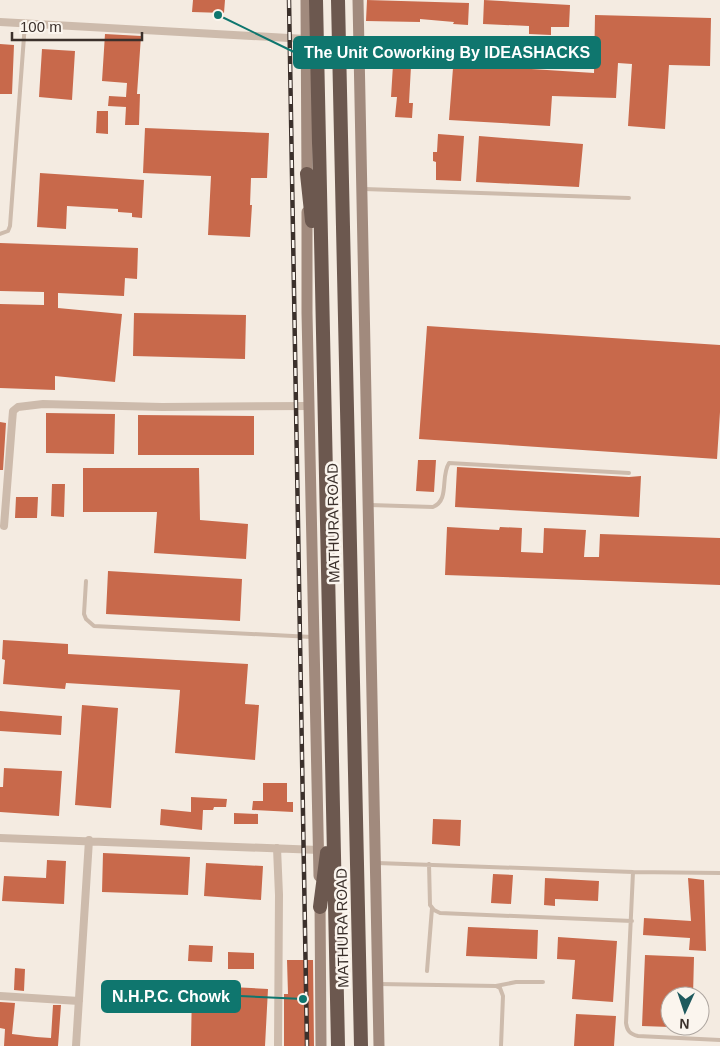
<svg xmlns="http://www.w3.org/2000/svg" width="720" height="1046" viewBox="0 0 720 1046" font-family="Arial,sans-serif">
<rect width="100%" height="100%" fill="#f4ebe1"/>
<path fill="#c8694b" d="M193,0h32l-1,13 -32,-1z
M367,0l102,3 -1,22 -15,-1 1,-2 -34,-3v3l-54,-1z
M484,0l86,5 -1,22h-18v8l-22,-1v-8l-46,-2z
M595,15l116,3 -1,48 -41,-1 -4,64 -37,-3 4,-62 -14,-1 -2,35 -64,-2 -2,30 -101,-6 4,-52 15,1 1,-4 125,8z
M105,34l36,2 -4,58h3l-1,31h-14l1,-18 -18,-1 1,-10 17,1 1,-14 -25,-2z
M0,44l14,1 -2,49h-12z
M42,49l33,2 -3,49 -33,-3z
M393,65l18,1 -2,37h4l-1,15 -17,-1 2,-20h-6z
M97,111h11v23l-12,-1z
M145,128l124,5 -2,45h-16l-1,27h2l-2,32 -42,-2 3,-59 -68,-3z
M438,134l26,2 -3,45 -25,-1v-18l-3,-1v-9h4z
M479,136l104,8 -4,43 -103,-5z
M40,173l104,7 -2,38 -10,-1v-4l-14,-1v-3l-51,-3 -1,23 -29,-2z
M0,243l138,5 -1,31 -12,-1 -1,18 -66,-3v15l64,6 -7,68 -60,-6v14l-55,-2v-84l44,1v-13l-44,-1z
M134,313l112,2 -1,44 -112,-3z
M427,326l293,19v67l-3,47 -298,-20z
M46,413l69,1 -1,40 -68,-1z
M138,415l116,1v39h-116z
M0,422l6,1 -3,47h-3z
M418,460h18l-2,32 -18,-1z
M457,467l172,10 12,-1 -2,41 -184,-10z
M83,468h116l1,52 48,4 -2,35 -92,-6 3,-41h-74z
M52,484h13l-1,33 -13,-1z
M16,497h22l-1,21h-22z
M447,527l52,3 1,-3 22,1 -1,24 22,1 1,-25 42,2 -2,27h15l1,-23 120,4v47l-275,-10z
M108,571l134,8 -2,42 -134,-7z
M3,640l65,4v10l180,10 -3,40 14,1 -4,55 -80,-7 5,-63 -114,-7 -1,6 -62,-5 2,-24 -3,-1z
M82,705l36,3 -7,100 -36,-3z
M0,711l62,5 -1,19 -61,-4z
M4,768l58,3 -3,45 -59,-4v-25h3z
M263,783h24v19h6v10l-41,-2 1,-9h10z
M191,797l36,2 -1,8h-12l-1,3h-10l-1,20 -42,-5 1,-16 30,3z
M234,813l24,1v10h-24z
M433,819l28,1 -1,26 -28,-2z
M103,853l87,4 -2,38 -86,-3z
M47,860l19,1 -2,43 -62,-3 2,-25 42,2z
M206,863l57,3 -2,34 -57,-4z
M493,874l20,1 -2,29 -20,-1z
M545,878l54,3 -1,20 -43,-2v7l-11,-1z
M688,878l16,2 2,71 -17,-1 1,-12 -47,-3 1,-17 47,3z
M468,927l70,3 -1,29 -71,-3z
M558,937l59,4 -4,61 -41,-3 3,-39 -18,-1z
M189,945l24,1 -1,16 -24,-1z
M228,952l26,1v16h-26z
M645,955l49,2 -1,39h-23v31l-28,-1z
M287,960h26l1,86h-30v-52h4z
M15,968l10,1 -1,22 -10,-1z
M192,985l76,4 -3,57h-74z
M0,1002l15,1 -3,31 24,3 15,1 2,-33h8l-3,41h-54l1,-17 -5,-1z
M576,1014l40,2 -2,30h-40z"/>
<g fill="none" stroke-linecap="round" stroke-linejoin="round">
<path stroke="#cdbbac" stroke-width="4" d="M364,189l265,9
M0,234l8,-3 2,-5 15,-203
M370,505l63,2c17,-7 7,-30 16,-44l180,10
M86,581l-2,33 2,5 8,7 218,11
M377,863l256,9 87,1
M429,864l1,41 4,5 6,3 192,8
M633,872l-7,151c1,8 4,11 12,13l82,4
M427,971l5,-63
M379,984l117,2 4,2 3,8 -2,50
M496,986l20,-4h27"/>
<path stroke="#cdbbac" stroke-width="8" d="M0,22l306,17
M4,526l8,-103 1,-12 5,-4 25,-3 119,3 147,-1
M0,838l319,12
M277,848l2,47 -1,151
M0,996l79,5
M76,1046l13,-206"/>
<path stroke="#a18a7d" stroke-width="11" d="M306,0l1,181
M358,0l21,1046
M307,212v101l12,563
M320,899l1,147"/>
<path stroke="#6c584f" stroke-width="14" d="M316,0l22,1046
M338,0l23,1046
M307,174l5,47
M320,907l7,-54"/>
<g stroke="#3b302b" stroke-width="4.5">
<path id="rail" d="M289,0l18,1046"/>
</g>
<use href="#rail" stroke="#fbf5ee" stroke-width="2.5" stroke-dasharray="8" stroke-linecap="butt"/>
</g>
<g text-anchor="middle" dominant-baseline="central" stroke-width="5" stroke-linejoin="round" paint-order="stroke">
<g font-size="15" fill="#3b302b" stroke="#fbf5ee">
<text transform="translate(333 523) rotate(-91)">MATHURA ROAD</text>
<text transform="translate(342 928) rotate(-91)">MATHURA ROAD</text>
</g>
</g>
<path fill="none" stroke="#0f766e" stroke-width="2" d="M218 15L294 52M303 999L240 996"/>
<g fill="#0f766e" stroke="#fbf5ee" stroke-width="2">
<circle cx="218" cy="15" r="5"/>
<circle cx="303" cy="999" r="5"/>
</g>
<g fill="#0f766e" stroke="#0f766e" stroke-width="2">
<rect x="294" y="37" width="306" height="31" rx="5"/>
<rect x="102" y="981" width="138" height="31" rx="5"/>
</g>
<g font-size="16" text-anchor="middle" font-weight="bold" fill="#fff">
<text x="447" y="58">The Unit Coworking By IDEASHACKS</text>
<text x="171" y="1002">N.H.P.C. Chowk</text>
</g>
<g transform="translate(685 1011) rotate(183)"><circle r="24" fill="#fbf5ee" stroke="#aea6a0"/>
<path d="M0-4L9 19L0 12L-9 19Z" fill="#1f5a5e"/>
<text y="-8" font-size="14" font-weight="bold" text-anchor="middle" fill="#3b302b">N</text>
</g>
<path d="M12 32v8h130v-8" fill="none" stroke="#3b302b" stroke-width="2.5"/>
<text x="20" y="32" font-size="15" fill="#3b302b" stroke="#fbf5ee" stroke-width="4" paint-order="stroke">100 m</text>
</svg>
